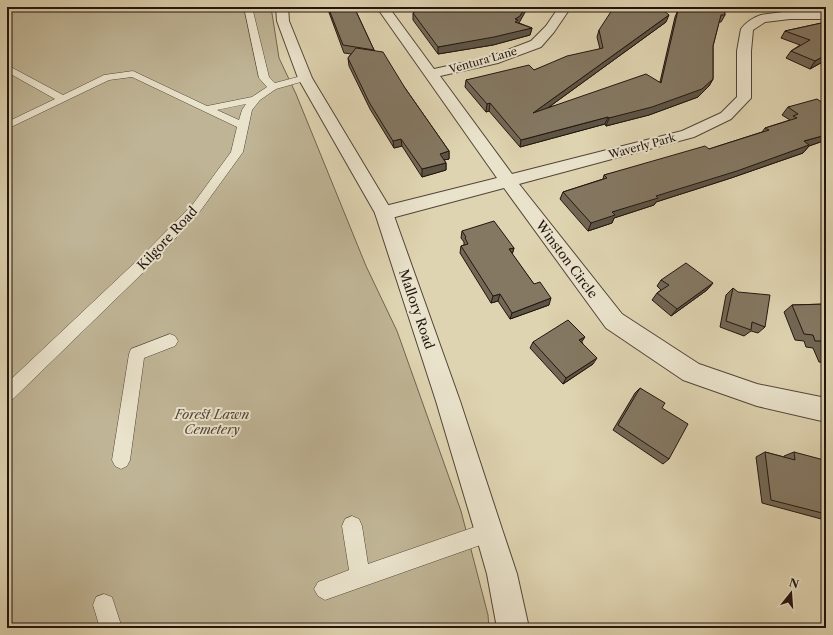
<svg xmlns="http://www.w3.org/2000/svg" width="833" height="635" viewBox="0 0 833 635" font-family="'Libre Caslon Text',serif">
<rect width="100%" height="100%" fill="#dfd4b1"/>
<filter id="stains"><feTurbulence type="fractalNoise" baseFrequency=".005" numOctaves="4"/><feColorMatrix values="0 0 0 0 .2 0 0 0 0 .09 0 0 0 0 .02 0 0 0 .5 -.17"/></filter>
<radialGradient id="worn" r=".72"><stop offset=".6" stop-color="#630" stop-opacity="0"/><stop offset="1" stop-color="#630" stop-opacity=".3"/></radialGradient>
<path fill="#bfb495" stroke="#706452" d="M7,7h264l8,51 17,36 70,172 31,65 64,180 27,104 1,13h-482z"/>
<g fill="none" stroke-linecap="round" stroke-linejoin="round">
<g stroke="#514538" stroke-width="1">
<path id="service" d="M244,7h8l17,70 6,6 30,-8 5,3 -2,2 -32,9 -16,11 -8,10 -9,42 -42,58 -46,51 -142,138 -6,3v-19l138,-130 48,-49 38,-52 6,-25 -105,-50 -23,3 -102,49v-7l48,-23 -48,-27v-7l56,30 41,-20 29,-4 74,35 45,-9 15,-10 -8,-9zM246,104l-4,6 -3,10 -22,-10z
M170,334l5,2 3,5 -3,5 -31,12 -14,102 -3,6 -6,3 -6,-3 -3,-6 17,-106 2,-5z
M352,516l7,3 3,7 6,38 121,-42 7,3 3,7 -3,7 -7,3 -164,58 -7,-4 -4,-7 4,-7 31,-12 -7,-44 3,-7z
M104,594l8,3 10,31h-22l-7,-23 3,-8z"/>
</g>
<g stroke="#514538" stroke-width="2">
<path id="minor" d="M379,7h12l-1,2 44,60 55,-12 42,-16 15,-15 13,-19h12l-17,25 -13,15 -43,16 -58,13 72,98 170,-43 39,-18 16,-16v-46l4,-22c4,-6 13,-12 20,-14l29,-4h36v8h-36l-25,3 -12,8 -2,21v47l-20,21 -37,18 -175,47 103,130 77,50 58,20 69,14v24l-69,-16 -74,-26 -77,-52 -102,-140 -120,32 -7,-2 -2,-5 2,-5 120,-30 -119,-169z"/>
</g>
<g stroke="#514538" stroke-width="2">
<path id="tertiary" d="M276,7h12l1,14 23,57 81,135 67,188 43,131 14,42 12,54h-32l-10,-54 -12,-42 -39,-131 -61,-188 -77,-135 -21,-57z"/>
</g>
<use href="#service" fill="#eae3cc" fill-rule="evenodd"/>
<use href="#minor" fill="#eae3cc" fill-rule="evenodd"/>
<use href="#tertiary" fill="#eae3cc" fill-rule="evenodd"/>
</g>
<path fill="#726755" stroke="#22150f" d="M327,7h27l20,43 31,38 44,63v8l-5,1 2,3v7l-24,7 -20,-31 -8,2 -24,-39 -21,-43 -1,-8 3,-4 -7,-1z
M684,7h40l1,8 -4,7h-2l-6,24v33l-4,7 -11,11 -49,18 -43,11 -1,-2 -85,23 -31,-36 -3,1 -21,-25 1,-7 68,-10 66,-21 -3,-12 2,-7 67,-8 -117,85 111,-25 15,-65 3,-7h5z
M413,13l106,10 13,5 -2,7 -37,10 -55,9 -25,-34z
M826,22v38l-16,9 -24,-11 5,-7 9,-6 -19,-7 4,-7z
M826,105v35l-17,6 -6,7 -72,25 -75,24 -2,3 -40,13 -2,5 -24,8 -28,-32 3,-7 40,-13 1,-4 105,-26 53,-17 3,-4 25,-8 -8,-5 6,-8z
M462,231l52,17 -2,6 37,51 -39,14 -12,-18 -7,2 -31,-50 1,-7 3,-1v-3l-3,-4z
M661,280l52,3 -6,7 -36,26 -19,-16 5,-7 4,-3 -4,-4z
M733,288l32,39 -7,6 -7,-2 -7,5 -24,-9 6,-32z
M826,304v59l-7,-1 -6,-14 -7,-1 -2,-6 -9,-1 -11,-28 8,-7z
M533,342h49l11,22 -30,20 -33,-36z
M640,388l22,20 7,51 -6,5 -50,-34 22,-37z
M765,452l19,5v-1l10,-4 32,16v52h-1l-63,-17 -6,-46z"/>
<path fill="#5c5445" stroke="#22150f" d="M525,7h3l-9,16 -2,1 -3,5 1,-10z
M669,15l-3,7 -135,98 2,-7z
M532,28l-2,7 -37,10 -55,9v-7z
M826,55v5l-16,9 5,-8z
M713,79l-4,7 -11,11 -49,18 -43,11 3,-8z
M490,103l-1,8 -3,1 1,-8z
M608,117l-3,7 -85,23 1,-7z
M826,135v5l-17,6 -6,7 -72,25 -75,24 -2,3 -40,13 -2,5 -24,8 3,-8 21,-11 192,-71z
M401,139l1,7 -8,2 -1,-7z
M449,151v8l-10,2 1,-7z
M446,163v7l-24,7v-8z
M514,248l-2,7 -3,-6z
M713,283l-6,7 -36,26 6,-7z
M500,294l-2,7 -7,2 2,-7z
M551,298l-2,7 -39,14 2,-6z
M585,337l-4,6 -2,-3z
M597,358l-4,6 -30,20 3,-6z"/>
<path fill="#847863" stroke="#22150f" d="M328,7h26l20,43 -31,-5z
M423,7h102l-5,9 -5,3 3,1 -3,2 17,6 -38,9 -56,10 -25,-34z
M614,7h45l10,8 -136,98 113,-39 15,9 17,-73h6v-3h40l1,8h-4l-8,31v33l-11,10 -50,18 -43,11 -1,-1 -87,23 -31,-37 -3,1 -21,-24 63,-15 5,5 33,-14 36,-8 -4,-18z
M826,22v33l-11,6 -24,-10 19,-11 -25,-9z
M356,48l27,4 22,36 44,63 -9,3 6,9 -24,6 -21,-30 -8,2 -24,-39 -21,-44z
M817,99l9,6v30l-22,6 5,4 -72,26 -81,25 2,2 -46,14 3,3 -24,8 -28,-31 44,-14 -3,-3 101,-29 4,3 60,-19 -4,-2 32,-10 -4,-2 5,-2 -10,-7z
M494,221l20,27 -5,1 25,35 6,-2 11,16 -39,15 -12,-19 -7,2 -32,-50 7,-2 -3,-6 1,-1 -4,-6z
M686,263l27,20 -36,26 -20,-16 12,-8 -8,-5z
M733,288l5,4 32,3 -5,32 -13,-5 -1,8 -25,-9z
M826,304v48l-5,-11h-6l-2,-6 -9,-1 -12,-29z
M568,320l17,17 -6,3 18,18 -31,20 -33,-36z
M640,388l25,15 -3,5 26,16 -19,35 -51,-34z
M765,452l30,8 -1,-8 30,8 2,8v46l-55,-14z"/>
<g text-anchor="middle" dominant-baseline="central" stroke-width="4" stroke-linejoin="round" paint-order="stroke">
<g font-size="11" fill="#22150f" stroke="#eae3cc">
<text transform="translate(483 60) rotate(-16)">Ventura Lane</text>
<text transform="translate(642 146) rotate(-15)">Waverly Park</text>
</g>
<g font-size="13" fill="#22150f" stroke="#eae3cc">
<text transform="translate(167 238) rotate(-47)">Kilgore Road</text>
<text transform="translate(567 259) rotate(53)">Winston Circle</text>
<text transform="translate(417 309) rotate(71)">Mallory Road</text>
</g>
<g font-size="13" font-style="italic" fill="#514537" stroke="#eae3cc">
<text x="212" y="414">Forest Lawn<tspan x="212" dy="15">Cemetery</tspan></text>
</g>
</g>
<rect width="833" height="635" fill="none" stroke="#dfd4b1" stroke-width="24"/>
<rect x="8" y="8" width="817" height="619" fill="none" stroke="#22150f" stroke-width="2"/>
<rect x="12" y="12" width="809" height="611" fill="none" stroke="#22150f"/>
<g transform="translate(791 593) rotate(17)" stroke="#eae3cc" stroke-width="3" paint-order="stroke">
<path d="M0-3L7 15L0 10L-7 15Z" fill="#22150f"/>
<text y="-6" font-size="11" font-weight="bold" text-anchor="middle" fill="#22150f">N</text>
</g>
<rect width="100%" height="100%" filter="url(#stains)"/>
<rect width="100%" height="100%" fill="url(#worn)"/>
</svg>
